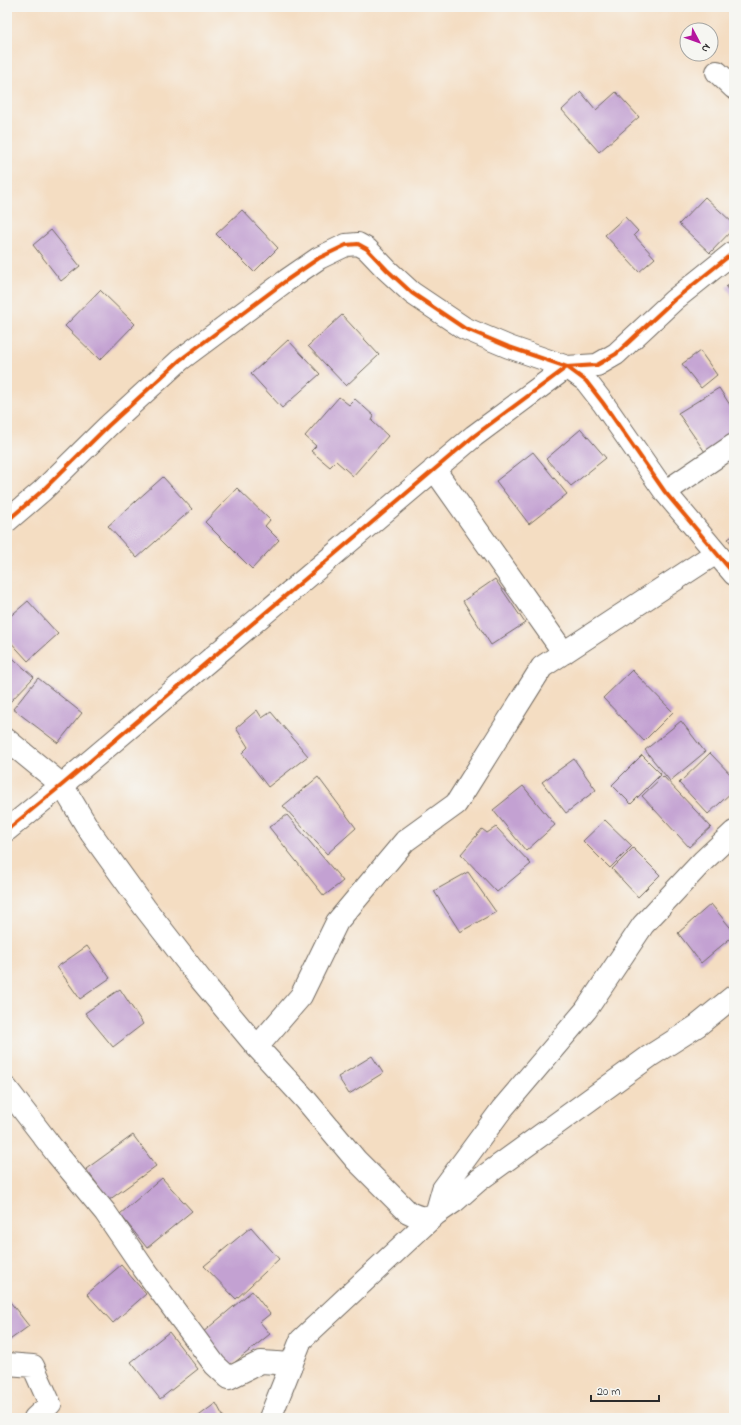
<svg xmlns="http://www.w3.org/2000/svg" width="741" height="1425" viewBox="0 0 741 1425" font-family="'Indie Flower',sans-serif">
<rect width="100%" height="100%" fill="#f6f6f2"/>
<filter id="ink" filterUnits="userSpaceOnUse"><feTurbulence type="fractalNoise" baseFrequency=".025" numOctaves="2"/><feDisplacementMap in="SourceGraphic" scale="8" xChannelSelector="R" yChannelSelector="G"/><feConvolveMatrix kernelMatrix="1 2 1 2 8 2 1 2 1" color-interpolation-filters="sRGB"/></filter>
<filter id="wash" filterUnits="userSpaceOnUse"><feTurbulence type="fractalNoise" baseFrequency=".012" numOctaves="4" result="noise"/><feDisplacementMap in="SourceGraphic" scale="16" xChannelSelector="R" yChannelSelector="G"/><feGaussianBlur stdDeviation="0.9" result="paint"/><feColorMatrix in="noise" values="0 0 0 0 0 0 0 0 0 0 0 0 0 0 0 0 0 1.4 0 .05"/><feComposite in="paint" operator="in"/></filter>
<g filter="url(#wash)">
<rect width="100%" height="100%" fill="#f4ddc2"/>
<g id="blocks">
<path fill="#c3a1d2" d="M581,92l15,18 20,-18 23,25 -40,35 -37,-42z
M705,197l29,27v4l-24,25 -31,-29z
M242,210l36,38 -24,24 -38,-38z
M625,217l13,14 -4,4 21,23 -16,14 -34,-37z
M51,230l29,36 -19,15 -28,-36z
M734,281v17l-8,-11z
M100,290l35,34 -35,36 -35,-34z
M342,315l37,40 -33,31 -38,-40z
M288,340l32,34 -38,34 -31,-34z
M700,351l17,24 -16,13 -19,-24z
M719,388l15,23v27l-27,17 -29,-42z
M339,397l10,8 6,-6 19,17 -2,5 16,15 -35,40 -17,-15 -6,6 -19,-16 5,-5 -11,-10z
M581,429l25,29 -35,28 -25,-27z
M533,452l34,42 -38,30 -33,-43z
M163,477l29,32 -55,49 -29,-32z
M237,488l33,32 -5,6 14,14 -27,29 -47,-47z
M734,535v12l-6,-8z
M495,579l30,44 -34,22 -28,-44z
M28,601l30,33 -30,27 -21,-23v-19z
M7,653l27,24 -25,26 -2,-2z
M632,670l41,42 -29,29 -41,-43z
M38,678l44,35 -24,30 -45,-34z
M257,710l5,8 9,-6 37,44 -40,31 -26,-34 6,-6 -12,-19z
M681,721l24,31 -35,29 -25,-31z
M710,753l24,25v12l-26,24 -29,-31z
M642,755l19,19 -30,30 -19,-19z
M574,759l22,31 -30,23 -24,-31z
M663,776l48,51 -22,20 -47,-51z
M318,777l38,51 -29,26 -44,-48z
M523,786l32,39 -29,26 -33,-41z
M287,815l56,66 -19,15 -55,-69z
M605,820l27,26 -22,22 -27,-27z
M496,827l35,37 -34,28 -36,-38 21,-25 5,4z
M633,848l27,27 -22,22 -26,-28z
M468,872l28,40 -36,20 -26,-41z
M711,904l23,28v3l-33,28 -23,-30z
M87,946l23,32 -30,21 -23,-32z
M120,989l23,35 -30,23 -28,-34z
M372,1056l11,17 -34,21 -11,-17z
M133,1135l23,31 -47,34 -23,-31z
M162,1178l30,33 -45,37 -27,-34z
M251,1227l28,32 -43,40 -32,-33z
M121,1265l25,29 -33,29 -26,-29z
M252,1291l18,23 -10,8 10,12 -41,33 -27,-34z
M7,1298l22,28 -22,16z
M169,1332l29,37 -38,30 -29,-37z
M216,1403l8,15h-28z"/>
</g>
</g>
<g filter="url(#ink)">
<use href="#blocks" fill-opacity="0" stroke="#716960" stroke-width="1"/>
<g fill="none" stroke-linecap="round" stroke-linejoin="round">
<g stroke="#716960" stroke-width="24">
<path id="minor" d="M717,72l17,16
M434,469l130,184
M665,492l69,-47
M7,521l35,-30 66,-65 72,-66 107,-80 32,-22 27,-13 12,-1 9,5 20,21 25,23 52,35 45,19 58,20 19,14 17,22 62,89 69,82
M7,740l55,45 29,48 54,75 56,72 56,67 48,52 51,61 52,52c12,6 16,7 28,2
M7,830l55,-45 412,-349 93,-69 30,-2 19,-11 58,-54 60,-48
M257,1047l44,-51 36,-74 68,-81 51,-37 86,-137 174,-114
M7,1089l50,65 48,58 39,57 71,96 14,13 32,-16 31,2
M436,1214l7,-25 59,-80 84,-99 57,-85 60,-64 31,-29
M7,1364l26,2 17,38 -15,14
M270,1418l31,-78 135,-126 19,-13 24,-21 171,-124 47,-30 37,-30"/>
</g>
<use href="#minor" stroke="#fff" stroke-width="22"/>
<g stroke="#f6f6f2" stroke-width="6">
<path id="cycleway" d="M7,521l35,-30 66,-65 72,-66 107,-80 32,-22 27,-13 12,-1 9,5 20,21 25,23 52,35 45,19 58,20 19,14 17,22 62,89 69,82
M7,830l55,-45 412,-349 93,-69 30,-2 19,-11 58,-54 60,-48"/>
</g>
<use href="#cycleway" stroke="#e8590c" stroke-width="4"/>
</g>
</g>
<rect width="741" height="1425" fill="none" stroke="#f6f6f2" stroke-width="24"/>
<g transform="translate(699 42) rotate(131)"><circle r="19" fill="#f6f6f2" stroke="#a5a5a2"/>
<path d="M0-3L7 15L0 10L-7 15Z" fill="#b5179e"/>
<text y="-6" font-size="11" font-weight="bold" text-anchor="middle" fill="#2b2b2b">N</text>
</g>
<path d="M591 1395v6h68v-6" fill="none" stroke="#2b2b2b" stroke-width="2"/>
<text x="597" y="1395" font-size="12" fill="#2b2b2b" stroke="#f6f6f2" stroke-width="3" paint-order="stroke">20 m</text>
</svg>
